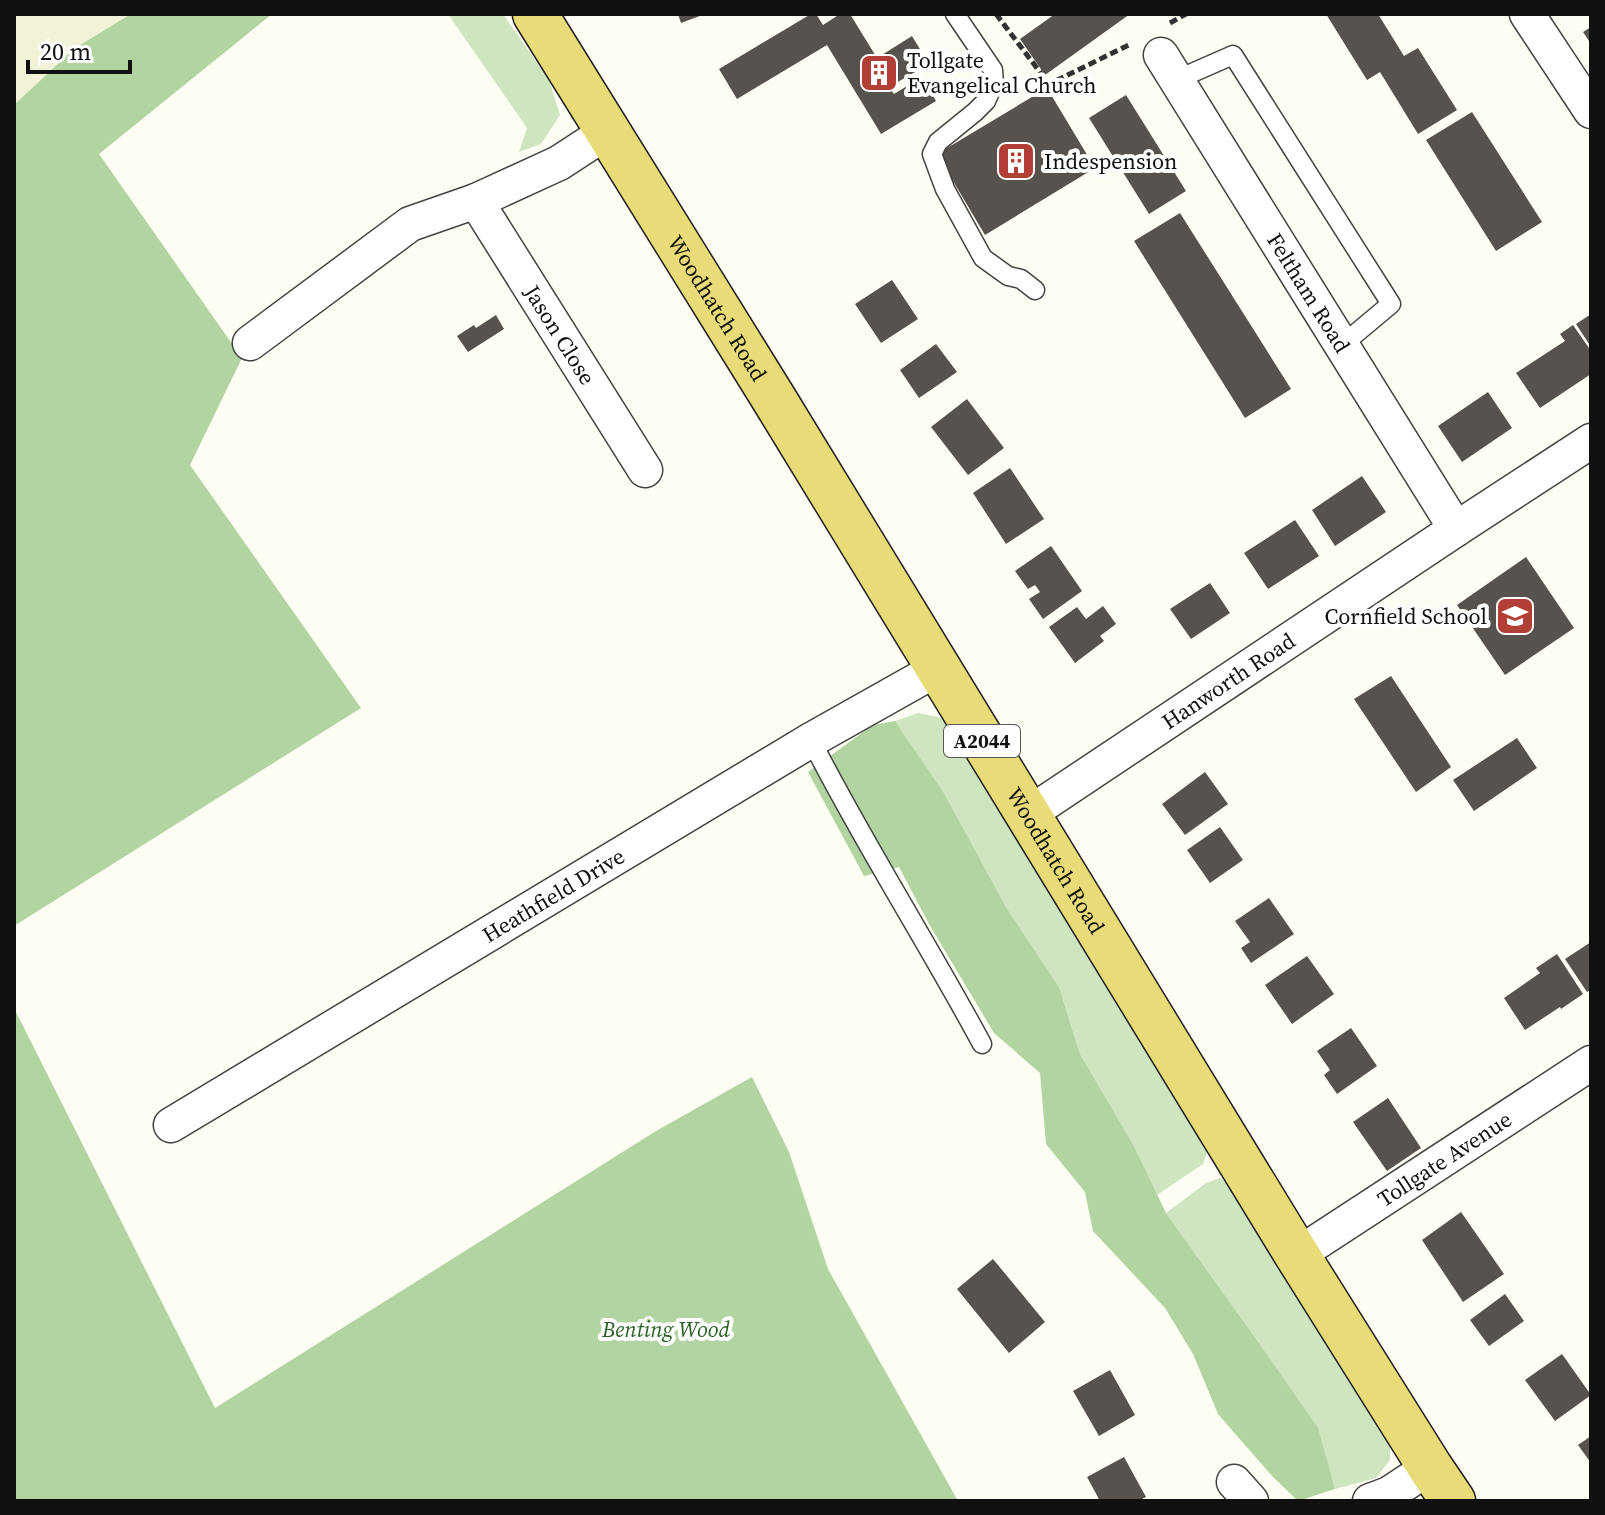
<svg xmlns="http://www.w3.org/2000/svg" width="1605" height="1515" viewBox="0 0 1605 1515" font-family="'Source Serif 4',serif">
<rect width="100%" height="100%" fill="#fefdf4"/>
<path fill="#f1f2d6" d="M14,14h117l-56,34 -61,57z"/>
<path fill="#cfe5c0" d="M448,14h55l46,66 11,35 -19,29 -22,8 8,-24z
M918,713l21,4 14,11 251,411 3,14 -4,11 -46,31 -23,-49 -54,-92 -21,-67 -53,-80 -62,-114 -49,-72z
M1220,1178l12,8 158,254v20l-14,18 -41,11 -18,-61 -58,-85 -93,-130 40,-30z"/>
<path fill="#b2d4a1" d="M131,14h141l-173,140 143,204 -52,107 171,243 -347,218v-821l61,-57z
M895,721l49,72 62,114 53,80 21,67 54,92 32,67 93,130 59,85 17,61 -37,12 -26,-25 -54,-62 -25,-60 -28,-46 -72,-77 -8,-39 -39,-48 -6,-71 -46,-40 -65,-109 -30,-57 -35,9 -56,-104 65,-47z
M14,1008l201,400 441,-277 96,-54 37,75 39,117 130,232h-944z"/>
<path fill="#57524d" d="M678,14h27l-24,9z
M811,14h5l7,11 17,-11h10l27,44 35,-22 17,28 -40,23 5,7 28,-17 14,24 -55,33 -54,-89 -90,54 -18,-30z
M1055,14h75l-85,61 -25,-36z
M1326,14h52l26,42 14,-8 39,62 -39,24 -38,-62 -13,8z
M1591,27v17l-8,-12z
M1047,88l48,80 -110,67 -48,-81z
M1126,95l60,96 -37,23 -60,-96z
M1472,112l70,110 -46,29 -70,-111z
M1180,213l111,176 -46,29 -111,-177z
M892,280l26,39 -37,24 -26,-39z
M1591,314v33l-15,-23z
M496,315l8,14 -36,23 -11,-16 17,-11 2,3z
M1573,325l18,26v23l-51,34 -24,-35 49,-32 -5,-7z
M936,344l21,28 -38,26 -19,-28z
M1488,392l24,36 -50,34 -24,-36z
M967,399l37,49 -36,27 -37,-48z
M1010,468l34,51 -38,25 -33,-51z
M1362,476l24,36 -51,34 -23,-36z
M1295,520l24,36 -51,33 -24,-36z
M1051,546l31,45 -39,28 -14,-20 11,-7 -5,-7 -7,4 -13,-18z
M1526,557l48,71 -69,47 -48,-70z
M1210,583l20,30 -39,26 -21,-30z
M1103,606l13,18 -16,12 4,5 -29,22 -26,-36 28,-20 9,12z
M1391,676l60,91 -35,25 -62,-93z
M1517,738l20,30 -63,43 -21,-31z
M1205,772l23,32 -43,31 -23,-31z
M1220,827l23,33 -33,23 -23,-33z
M1269,898l25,36 -43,29 -10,-15 9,-6 -15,-21z
M1591,942v47l-4,3 -22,-33z
M1557,954l26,40 -22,15 -1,-2 -35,23 -21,-32 36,-25 -4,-5z
M1307,956l27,38 -42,30 -27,-39z
M1351,1028l26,38 -40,28 -13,-19 6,-5 -13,-19z
M1388,1098l33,50 -34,23 -34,-49z
M1461,1212l43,62 -41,28 -41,-62z
M993,1259l52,63 -36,31 -52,-64z
M1505,1294l19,27 -35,25 -19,-26z
M1562,1354l29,41 -36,26 -30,-41z
M1110,1370l25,45 -36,21 -26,-45z
M1591,1436v27l-13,-18z
M1124,1457l22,40 -8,4h-38l-13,-24z"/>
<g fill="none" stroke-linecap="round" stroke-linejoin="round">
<g stroke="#434343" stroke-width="21">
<path id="lane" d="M955,14l38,56 1,13 -8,18 -11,11 -37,30 -6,12 13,35 38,69 25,18 13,3 14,11
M1176,80l57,-25 158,249 -49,41
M811,740c53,104 116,202 171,304"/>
</g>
<g stroke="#434343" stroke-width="37">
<g id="street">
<path d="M1527,14l64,97"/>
<path id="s1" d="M1161,55l295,474"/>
<path id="s2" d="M476,201l169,269"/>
<path d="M250,343l160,-119 66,-23 83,-38 49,-32"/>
<path id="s3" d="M1027,815l429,-286 135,-88"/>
<path id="s4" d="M171,1125l640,-385 128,-72"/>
<path id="s5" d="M1297,1255l294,-192"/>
<path d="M1234,1482l17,19"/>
<path d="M1370,1501l19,-7 41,-27"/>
</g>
</g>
<g stroke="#212121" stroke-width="47">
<g id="primary">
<path id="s6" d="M535,14l239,385 523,856 133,212 23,34"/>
</g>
</g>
<path stroke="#323232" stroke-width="5" stroke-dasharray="8 4" stroke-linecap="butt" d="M996,14l53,70 80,-39
M1170,23l16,-9"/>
<use href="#lane" stroke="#fff" stroke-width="18"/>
<use href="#street" stroke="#fff" stroke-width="34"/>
<use href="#primary" stroke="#e9db78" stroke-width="44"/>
</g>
<defs>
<g id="building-square" transform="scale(2)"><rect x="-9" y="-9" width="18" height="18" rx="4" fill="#b13f36" stroke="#fff"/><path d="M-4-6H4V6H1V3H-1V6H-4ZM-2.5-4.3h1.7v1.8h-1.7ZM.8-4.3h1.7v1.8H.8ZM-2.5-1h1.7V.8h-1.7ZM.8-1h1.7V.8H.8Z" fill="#fff"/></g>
<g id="school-square" transform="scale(2)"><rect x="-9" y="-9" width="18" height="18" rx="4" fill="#b13f36" stroke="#fff"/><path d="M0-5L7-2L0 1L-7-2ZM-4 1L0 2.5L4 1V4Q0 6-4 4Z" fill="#fff"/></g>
</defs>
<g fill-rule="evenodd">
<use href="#building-square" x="879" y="73"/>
<use href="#building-square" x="1016" y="161"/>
<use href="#school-square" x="1515" y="616"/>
</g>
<g text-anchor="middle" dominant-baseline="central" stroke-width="8" stroke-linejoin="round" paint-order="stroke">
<rect fill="#fff" stroke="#585858" stroke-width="2" x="944" y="725" width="76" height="32" rx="6"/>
<g font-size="20" font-weight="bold" fill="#101010">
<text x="982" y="741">A2044</text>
</g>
<g font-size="22" fill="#101010" stroke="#fff" text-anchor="start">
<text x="907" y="60">Tollgate<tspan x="907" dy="25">Evangelical Church</tspan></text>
<text x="1044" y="161">Indespension</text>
<text x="1487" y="616" text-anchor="end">Cornfield School</text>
</g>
<g font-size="22" fill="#101010" stroke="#fff">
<text stroke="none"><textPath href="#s1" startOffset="280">Feltham Road</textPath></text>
<text stroke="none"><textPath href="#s6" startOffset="346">Woodhatch Road</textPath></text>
<text stroke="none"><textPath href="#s2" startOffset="158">Jason Close</textPath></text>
<text stroke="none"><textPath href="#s3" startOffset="242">Hanworth Road</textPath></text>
<text stroke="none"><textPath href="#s6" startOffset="994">Woodhatch Road</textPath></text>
<text stroke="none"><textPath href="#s4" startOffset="446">Heathfield Drive</textPath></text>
<text stroke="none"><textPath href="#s5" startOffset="176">Tollgate Avenue</textPath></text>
</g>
<g font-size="22" font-style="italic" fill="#2c6126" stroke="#fff">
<text x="666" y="1329">Benting Wood</text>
</g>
</g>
<rect width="1605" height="1515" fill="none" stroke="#101010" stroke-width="32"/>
<path d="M28 60v12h102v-12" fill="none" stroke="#101010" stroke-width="4"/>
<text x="40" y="60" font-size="24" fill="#101010" stroke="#ffffff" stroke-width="6" paint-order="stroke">20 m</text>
</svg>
